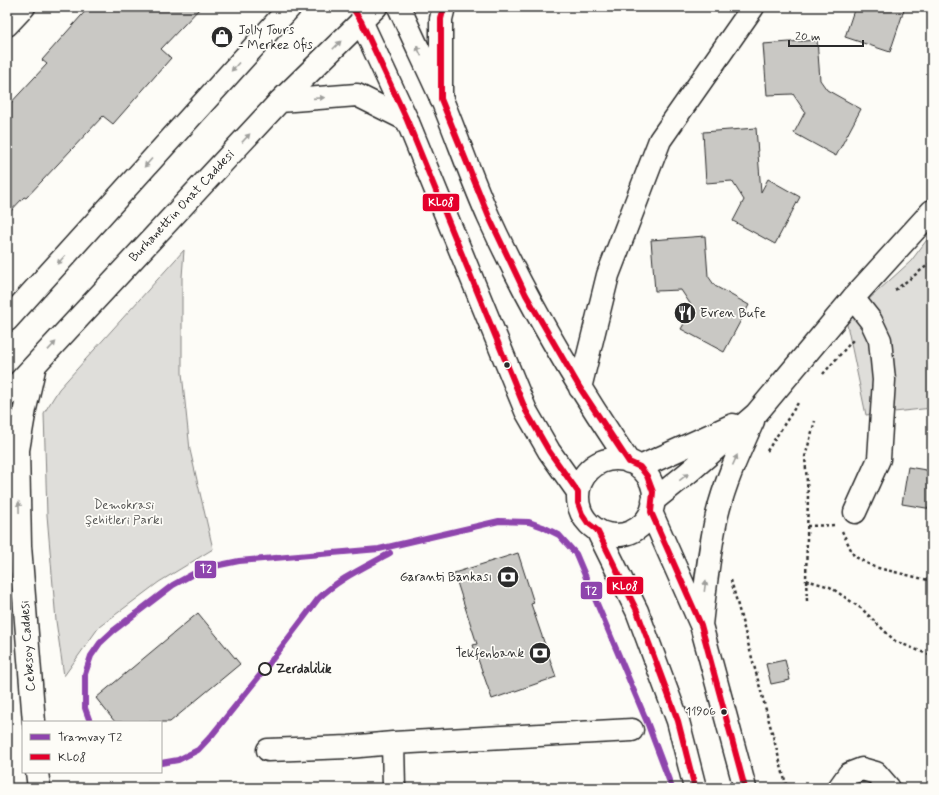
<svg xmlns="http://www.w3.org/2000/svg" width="939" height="795" viewBox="0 0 939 795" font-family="Mynerve,sans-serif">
<rect width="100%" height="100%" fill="#fdfcf7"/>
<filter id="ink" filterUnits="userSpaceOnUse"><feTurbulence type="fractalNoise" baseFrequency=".025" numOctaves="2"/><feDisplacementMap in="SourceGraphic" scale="8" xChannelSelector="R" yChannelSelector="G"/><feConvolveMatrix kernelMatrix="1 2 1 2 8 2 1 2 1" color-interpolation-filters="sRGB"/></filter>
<g filter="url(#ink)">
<path fill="#dfdeda" stroke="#858482" d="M932,233v175l-66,7 -20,-95 65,-59z
M184,250l-2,27v96l8,77 23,99 -54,33 -60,45 -35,49 -8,-55 -9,-106 -3,-102 15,-24z"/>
<path fill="#c9c8c4" stroke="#2b2b2b" d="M89,7h112l-40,42 10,9 -58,66 -10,-8 -77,82 -2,-1 -17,18v-108l40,-43 -5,-4z
M855,7h50l-15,45 -45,-15z
M817,40l3,40 7,10 34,19 -25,47 -42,-23 11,-21 -12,-18 -26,1 -4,-51z
M756,128l5,64 7,-13 32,18 -25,47 -42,-23 11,-21 -12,-19 -26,2 -3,-51z
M705,236l3,40 7,10 34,19 -25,47 -43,-23 12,-21 -12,-18 -26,1 -4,-51z
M908,467l24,4v38l-30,-5z
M518,553l16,50 -3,1 25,73 -64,22 -19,-54 4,-1 -23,-71z
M198,613l42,51 -70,58h-55l-19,-24z
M785,660l5,20 -19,4 -5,-20z"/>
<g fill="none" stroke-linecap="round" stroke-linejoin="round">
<g stroke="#2b2b2b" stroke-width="25">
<path id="minor" d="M399,7c14,31 29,62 43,93 16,39 30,80 47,118 39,85 87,167 140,244
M361,21l46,99 119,291 23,40 29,41
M7,25l17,-18
M853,298l18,23 9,19 4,40 -5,79 -24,53
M580,388l28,-113 52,-135 93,-133
M578 497a38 38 0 1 1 76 0a38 38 0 1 1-76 0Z
M640,467l93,-42
M653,501l36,-29 67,-58 97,-116 79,-87
M651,512l50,113 44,163
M597,530l40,81 41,110 17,67
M701,625c4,-37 8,-74 16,-110 8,-33 22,-63 36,-94
M393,743l1,45
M268,750l81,-3 44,-4 239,-13
M839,788l10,-14 13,-5 14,4 13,15"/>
</g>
<g stroke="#2b2b2b" stroke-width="25">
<path id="major" d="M441,99v-80l3,-12
M280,101l77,-6 50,25
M7,320l283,-313
M7,395l273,-294 96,-94
M34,722l-14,-176 -2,-96 7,-41 10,-44
M37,772l2,16"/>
</g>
<path stroke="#2b2b2b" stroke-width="2.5" stroke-dasharray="3 3" stroke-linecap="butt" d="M895,290l37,-28
M823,374l30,-34
M767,451l31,-48
M807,526l29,-1
M842,531l12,25 20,11 58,14
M731,580l56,208
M806,580l24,7 32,22 33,32 37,15
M807,601l-1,-21 2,-85 -3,-38 10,-36"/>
<use href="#minor" stroke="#fdfcf7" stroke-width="22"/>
<use href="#major" stroke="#fdfcf7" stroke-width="22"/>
<g stroke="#fdfcf7" stroke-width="9">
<path id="bus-1" d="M352,7l9,14 46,99 119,291 23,40 29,41v11l4,11 6,9 9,7 40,81 41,110 17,67
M444,7l-3,12v80l48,118 37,78 54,93 49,74 11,5 7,9 6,16 -2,20 50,113 44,163"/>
</g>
<use href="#bus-1" stroke="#e4002b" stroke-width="6"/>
<g stroke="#fdfcf7" stroke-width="9">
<path id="tram-1" d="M90,722l-5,-14v-34l6,-18 9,-13 13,-12 60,-46 20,-11 22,-8 24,-5 140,-12 120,-28 30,1 14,5 16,8 17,19 71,168 25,66
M161,763l17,-3 20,-10 14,-15 53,-66 53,-70c20,-20 47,-32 72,-46"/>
</g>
<use href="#tram-1" stroke="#8e44ad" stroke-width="6"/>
</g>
<defs><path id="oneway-solid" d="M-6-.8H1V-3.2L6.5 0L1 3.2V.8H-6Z"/></defs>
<g fill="#9e9e9b">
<use href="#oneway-solid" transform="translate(337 45) rotate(-45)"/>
<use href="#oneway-solid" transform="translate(419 51) rotate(-115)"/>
<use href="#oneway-solid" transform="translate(235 67) rotate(132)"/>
<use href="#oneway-solid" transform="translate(319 98) rotate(-4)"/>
<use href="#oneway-solid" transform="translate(246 138) rotate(-47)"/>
<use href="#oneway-solid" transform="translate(148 163) rotate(132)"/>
<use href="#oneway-solid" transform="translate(61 260) rotate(132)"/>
<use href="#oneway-solid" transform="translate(52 346) rotate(-47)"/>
<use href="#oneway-solid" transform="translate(735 460) rotate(-66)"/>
<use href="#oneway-solid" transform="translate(684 477) rotate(-38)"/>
<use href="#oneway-solid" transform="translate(19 507) rotate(-91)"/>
<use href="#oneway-solid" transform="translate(705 586) rotate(-83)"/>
</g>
</g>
<defs>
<g id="shop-disc" transform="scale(1.15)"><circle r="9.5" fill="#2b2b2b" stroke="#fdfcf7"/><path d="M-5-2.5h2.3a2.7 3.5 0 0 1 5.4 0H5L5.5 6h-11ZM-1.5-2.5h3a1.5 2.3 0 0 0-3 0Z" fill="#fff"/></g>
<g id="restaurant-disc" transform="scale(1.15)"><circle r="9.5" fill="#2b2b2b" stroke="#fdfcf7"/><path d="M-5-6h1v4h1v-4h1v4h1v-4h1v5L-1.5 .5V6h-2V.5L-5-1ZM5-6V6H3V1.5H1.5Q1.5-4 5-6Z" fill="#fff"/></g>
<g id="bank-disc" transform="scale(1.15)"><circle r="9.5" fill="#2b2b2b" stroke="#fdfcf7"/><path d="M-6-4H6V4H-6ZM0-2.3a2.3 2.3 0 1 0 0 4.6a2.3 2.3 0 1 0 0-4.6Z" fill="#fff"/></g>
</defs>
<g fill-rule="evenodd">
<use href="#shop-disc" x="222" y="37"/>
<use href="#restaurant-disc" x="685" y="313"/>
<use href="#bank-disc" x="508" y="577"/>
<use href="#bank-disc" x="540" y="653"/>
</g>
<g fill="#2b2b2b" stroke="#fdfcf7" stroke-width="1.5">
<circle cx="507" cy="365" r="3.5"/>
<circle cx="724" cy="712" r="3.5"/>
</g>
<circle fill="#fdfcf7" stroke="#2b2b2b" stroke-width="2" cx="265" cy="669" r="6"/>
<g text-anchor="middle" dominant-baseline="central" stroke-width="3.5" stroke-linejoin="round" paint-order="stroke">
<g font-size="12" fill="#2b2b2b" stroke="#fdfcf7" text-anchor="end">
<text x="716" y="712">11906</text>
</g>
<g font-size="13" fill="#2b2b2b" stroke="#fdfcf7" text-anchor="start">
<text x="238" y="30">Jolly Tours<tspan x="238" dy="15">- Merkez Ofis</tspan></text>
<text x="700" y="313">Evren Bufe</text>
<text x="492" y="577" text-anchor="end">Garanti Bankası</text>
<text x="524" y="653" text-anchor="end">Tekfenbank</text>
</g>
<g font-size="13" fill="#2b2b2b" stroke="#fdfcf7">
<text transform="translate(182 206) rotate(-47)">Burhanettin Onat Caddesi</text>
<text transform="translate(28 646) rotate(-94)">Cebesoy Caddesi</text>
</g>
<g font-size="13" fill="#585857" stroke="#fdfcf7">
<text x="124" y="505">Demokrasi<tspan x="124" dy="15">Şehitleri Parkı</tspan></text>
</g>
<g font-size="13" font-weight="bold" fill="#2b2b2b" stroke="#fdfcf7" text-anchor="start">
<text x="276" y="669">Zerdalilik</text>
</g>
</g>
<g stroke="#fdfcf7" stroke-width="1.5">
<rect x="422" y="193" width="38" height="19" rx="4" fill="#e4002b"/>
<rect x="194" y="560" width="23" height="19" rx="4" fill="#8e44ad"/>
<rect x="606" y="576" width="38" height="19" rx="4" fill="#e4002b"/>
<rect x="580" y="581" width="23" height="19" rx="4" fill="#8e44ad"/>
</g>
<g font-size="11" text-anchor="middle" font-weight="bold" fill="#fff">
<text x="441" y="206">KL08</text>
<text x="206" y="573">T2</text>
<text x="625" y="590">KL08</text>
<text x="591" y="595">T2</text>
</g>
<rect width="939" height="795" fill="none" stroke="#fdfcf7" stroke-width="24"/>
<rect x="12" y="12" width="915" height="771" fill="none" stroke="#2b2b2b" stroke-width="1.5" filter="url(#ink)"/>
<rect x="22" y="721" width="140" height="52" fill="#fdfcf7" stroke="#a9a8a5"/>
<rect x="30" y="734" width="20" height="6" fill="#8e44ad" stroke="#a9a8a5"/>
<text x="58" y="741" font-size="12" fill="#2b2b2b">Tramvay T2</text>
<rect x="30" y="754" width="20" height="6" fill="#e4002b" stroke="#a9a8a5"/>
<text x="58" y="761" font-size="12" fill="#2b2b2b">KL08</text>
<path d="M789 40v6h74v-6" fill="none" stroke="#2b2b2b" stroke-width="2"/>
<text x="795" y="40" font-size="12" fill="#2b2b2b" stroke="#fdfcf7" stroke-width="3" paint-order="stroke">20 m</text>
</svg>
